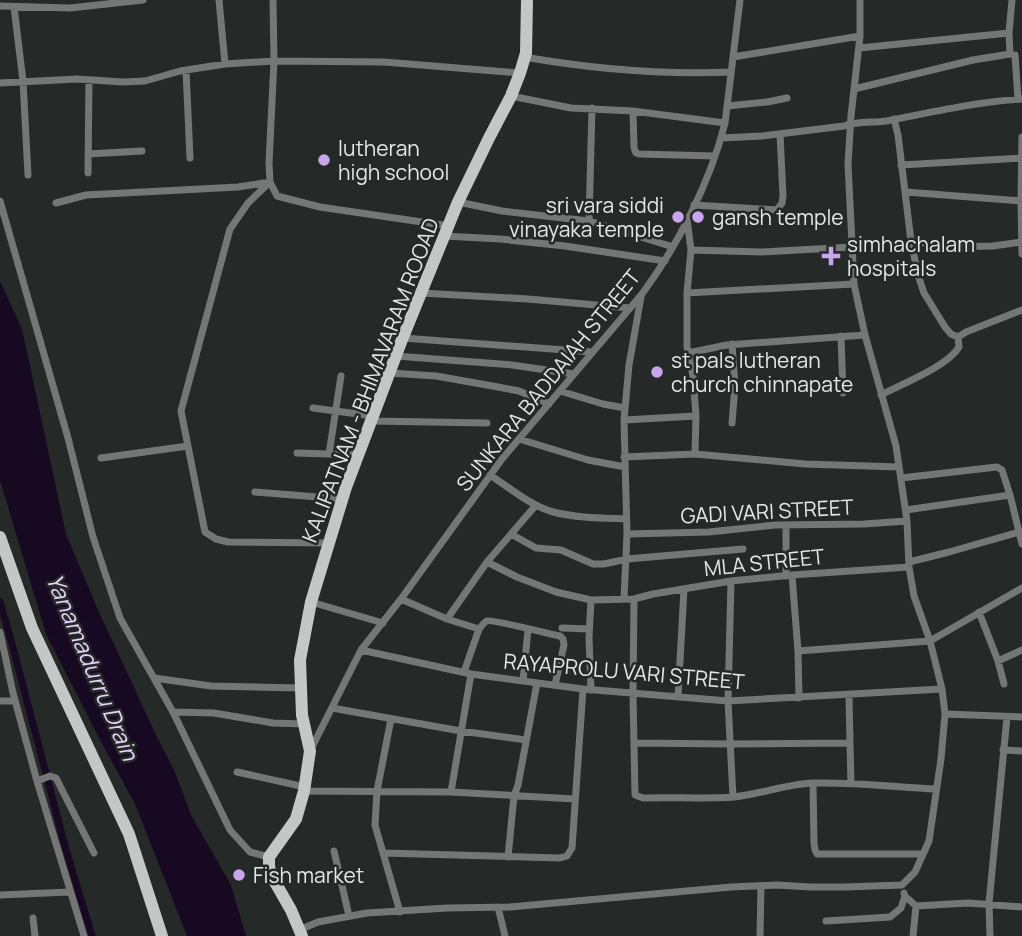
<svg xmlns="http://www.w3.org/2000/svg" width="1022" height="936" viewBox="0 0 1022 936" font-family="Manrope,sans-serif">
<rect width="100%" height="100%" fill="#252927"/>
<path fill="#160921" d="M0,281l22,48 44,205 32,76 58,125 19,37 16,43 40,70 15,51h-59l-52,-132 -37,-68 -52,-102 -46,-154z"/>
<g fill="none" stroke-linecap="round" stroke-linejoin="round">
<path stroke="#160921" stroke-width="7" d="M0,602l11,38 54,206 27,90"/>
<path stroke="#757776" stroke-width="7" d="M219,0l6,64
M0,6l70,2 73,-8
M14,7l9,74 5,94
M859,48l150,-15
M1015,55l3,44
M524,57c69,12 138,18 207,15
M733,57l127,-21
M186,70l4,88
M0,83l77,-4 46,3 22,-1 35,-10 45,-7 49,-3 110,1 136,11
M854,89l119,-29 37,-6 -1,-21 3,-33
M511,96l60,12 62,3 92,12
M727,106l40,-4 20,-4
M633,111l1,37 2,5 3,1 76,2
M894,119l4,16 13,106 7,34 6,18 21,34 6,7 7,3
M1022,137l-1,64 1,53
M721,138l41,-2 82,-10c13,-5 28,-3 43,-5 45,-9 89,-19 135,-22
M88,154l54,-3
M901,165l120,-7
M88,173l1,-93
M906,192l115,9
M0,201l68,237 25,99 27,81 53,94 57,118 20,22 19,5
M458,202l44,9 87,10 84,26
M56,203l30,-8 152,-8 32,-5 -1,-19 5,-102 -1,-61
M694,205l83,5 5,-7 1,-7 -3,-62
M687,219l4,31 -4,43v54l6,29 3,40 -1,38
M589,221l3,-113
M444,236l56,3 65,7 100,15
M911,241l39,6 43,-1 28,-4
M691,250l71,2 90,-5
M421,293l107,6 102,9
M687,293l167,-9
M841,336l2,57
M958,337l8,-5 56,-22
M403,338l189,14
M732,344l3,42 -3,37
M688,353l39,-8 138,-10
M396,356l116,9 62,9
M390,373l46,3 62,11 21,4 30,13
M560,391l43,13 22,4
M881,395c21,-11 67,-29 78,-48l-1,-10
M313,408l60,8
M624,420l72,-4
M372,421l115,2
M519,439l69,21 37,7
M297,453l61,2
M329,454l12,-78
M624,457l71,-3 110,10 94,3
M101,458l87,-12
M490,475c20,13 41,31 63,37 24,6 49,6 73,7
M901,478l96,-11 5,3 8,25
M255,492l88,7
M906,510l104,-15 12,49
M786,525v51
M511,534l25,14 25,2 32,14h11l23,-5 116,-10
M627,534l82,-2 66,-7 89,-1 43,-3
M329,543l-101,-1 -12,-3 -11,-7 -24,-121 49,-182 18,-26 22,-21 7,14 43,11 129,19
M487,562l30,15 39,15 35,8 43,-1 19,-5 78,-13 61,-6 117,-8
M909,562l40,-10 70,-20
M792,575l6,76 1,47
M731,581l-3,120 5,96
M401,599l46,20 32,10c2,-2 5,-7 8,-8 4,-2 63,13 73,15l3,3 1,6 -9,40
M624,599l3,-65 -3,-114 5,-55 12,-68
M634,599l-1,95 2,101 8,3c30,-1 61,1 91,-1 27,-3 52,-13 79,-14 41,-1 83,4 123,6
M591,600l-2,37 2,53
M311,602l72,21
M979,612l19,49 6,23
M447,619l40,-57 49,-57
M562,628l27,1
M0,632l13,61 24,88 47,155
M361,650l110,24 112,15 145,12 214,-12 -12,-48 -16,-45 -5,-29 -2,-46 -11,-75 -31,-111 -11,-51 -6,-120 3,-48 9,-80v-36
M798,651l132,-10 92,-53
M998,661l24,-11
M464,672l15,-43
M154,678l57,8 89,2
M523,681l5,-51
M849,695l1,48
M678,697l6,-108
M0,701h15
M332,708l129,23 65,9
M173,712l41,1 59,10 31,1
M945,714l77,3
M391,719l-14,72 -2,34 25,87
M634,743l97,1 119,-1 1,41
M1003,750l19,1
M310,751l51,-101 40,-51 101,-140 140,-165c36,-49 68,-111 83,-171l15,-123
M237,772l68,15
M37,781l13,-5 6,2 38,75
M813,783l1,60 1,7 2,4h106
M304,791l147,1 124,7
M451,792l20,-118
M334,851l15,65
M383,853l177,5 7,-2 5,-8 11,-159
M508,857l6,-61 4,-11 19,-102
M904,893l1,3 11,10 -3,30
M0,895l69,-3
M916,906l52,-3 54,4
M498,907l7,29
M33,918l2,18
M826,921l64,-4 11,-9 4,-12
M299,930l19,-8 49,-9 80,-5 63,-1 221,-20 46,-2 33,2h35l57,-2 13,-13 14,-31 12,-82 4,-45 -3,-25
M760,936l1,-50
M990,936l-1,-33 18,-186"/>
<path stroke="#c3c7c5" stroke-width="12" d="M0,537l32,91 97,206 33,102
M302,936l-11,-26 -20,-35 -2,-9v-9l27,-38 8,-28 6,-40 -8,-36 -2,-55 11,-58 35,-115 55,-145 57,-140 31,-64 22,-42 9,-23 6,-20 1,-53"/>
</g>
<g fill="#c9a5ee" stroke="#252927" stroke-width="2.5">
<circle cx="324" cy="160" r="7"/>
<circle cx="678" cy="217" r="7"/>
<circle cx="698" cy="217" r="7"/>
<path d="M827.5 245.5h7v7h7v7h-7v7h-7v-7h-7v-7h7z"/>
<circle cx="657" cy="372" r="7"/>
<circle cx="239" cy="875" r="7"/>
</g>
<g text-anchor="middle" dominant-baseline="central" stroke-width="5" stroke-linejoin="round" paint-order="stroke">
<g font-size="21" fill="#e4e7e5" stroke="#252927" text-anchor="start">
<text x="338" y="148">lutheran<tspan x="338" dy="24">high school</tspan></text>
<text x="664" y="205" text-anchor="end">sri vara siddi<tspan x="664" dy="24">vinayaka temple</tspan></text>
<text x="712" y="217">gansh temple</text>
<text x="847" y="244">simhachalam<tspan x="847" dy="24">hospitals</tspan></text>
<text x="671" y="360">st pals lutheran<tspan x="671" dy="24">church chinnapate</tspan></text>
<text x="253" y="875">Fish market</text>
</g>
<g font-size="21" fill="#e4e7e5" stroke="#252927">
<text transform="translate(370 380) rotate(-69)">KALIPATNAM - BHIMAVARAM ROOAD</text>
<text transform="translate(548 380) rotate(-51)">SUNKARA BADDAIAH STREET</text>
<text transform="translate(767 511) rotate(-3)">GADI VARI STREET</text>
<text transform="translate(764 562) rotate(-6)">MLA STREET</text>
<text transform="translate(624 671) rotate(5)">RAYAPROLU VARI STREET</text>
</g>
<g font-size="23" font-style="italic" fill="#e6d1fd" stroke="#252927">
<text transform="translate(93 667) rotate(67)">Yanamadurru Drain</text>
</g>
</g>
</svg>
